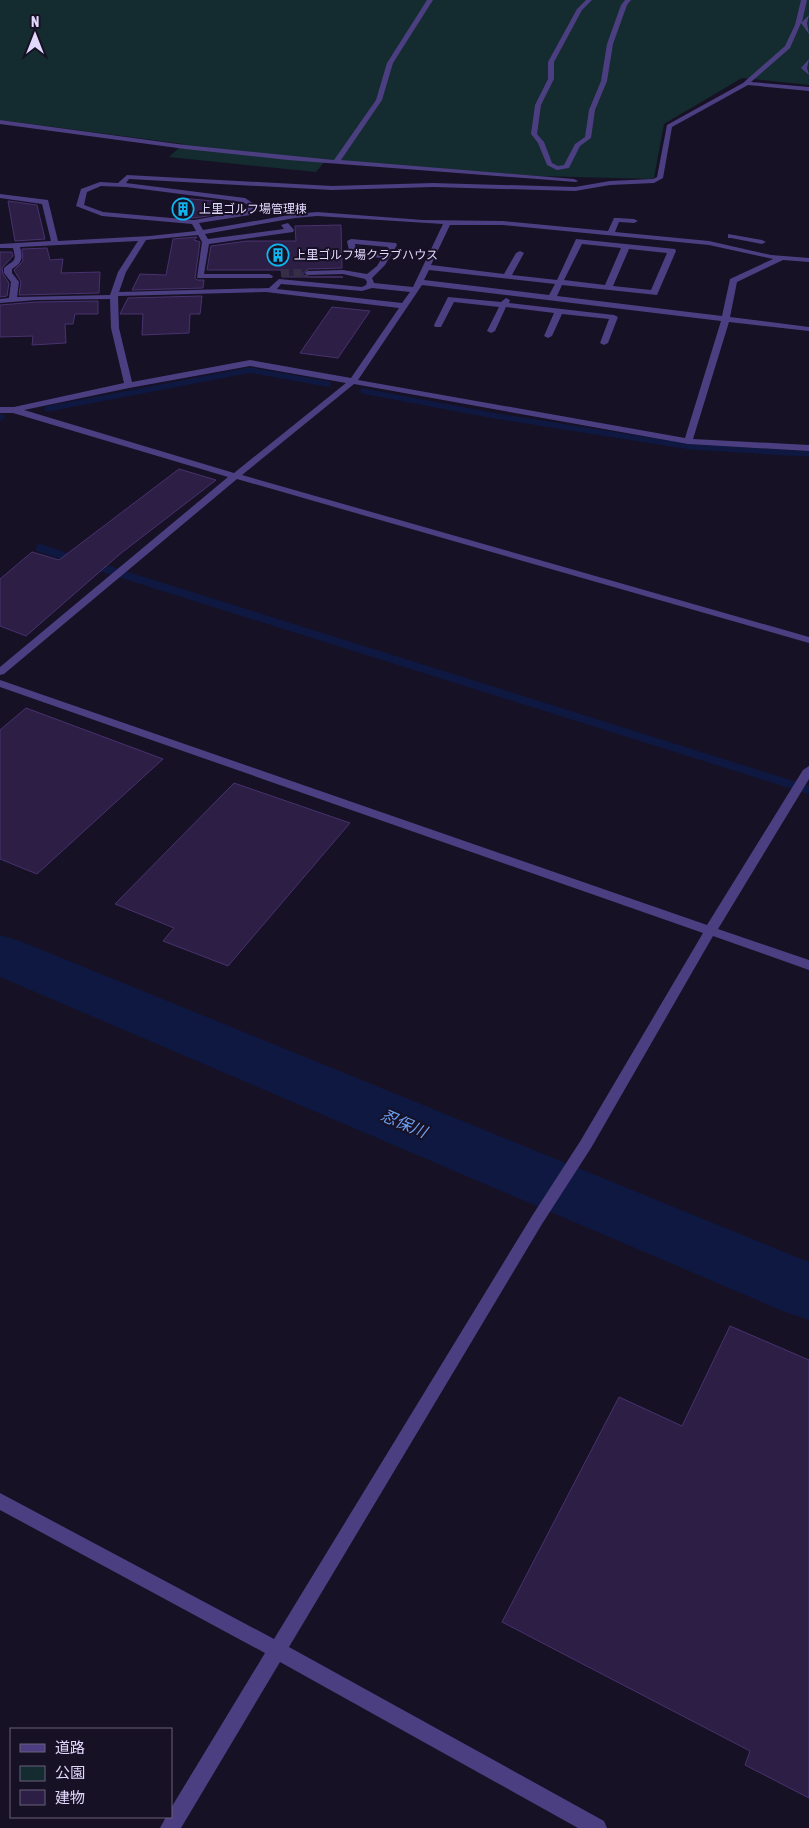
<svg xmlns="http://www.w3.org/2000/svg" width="809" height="1828" viewBox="0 0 809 1828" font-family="'Asap Condensed','Noto Sans JP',sans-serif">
<rect width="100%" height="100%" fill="#171125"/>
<path fill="#142b2f" d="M0,0h809v85l-67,-7 -78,46 -10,54 -3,1 -113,-3 -212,-16 -10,12 -147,-15 14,-13 -183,-24z"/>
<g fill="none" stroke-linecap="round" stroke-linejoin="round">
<path stroke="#0e1841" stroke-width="5.5" d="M363,391l133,25 196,31 117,7
M47,409l203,-39 78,14
M0,418l2,-1"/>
<path stroke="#0e1841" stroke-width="8" d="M40,548l36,12
M93,565l716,225"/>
<path fill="#0e1841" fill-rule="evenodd" d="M0,935l20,6 789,321v58l-24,-8 -785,-335z"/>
</g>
<path fill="#2c1e45" stroke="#48326f" d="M182,198l41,4 -9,13 -20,3 -16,-1z
M8,201l29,4 8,34 -30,2z
M341,225l1,43 -34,1 -6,5 6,3h35h-61l-1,-7h-74l4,-24 36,-5h49l-1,-15z
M197,237l-3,3 6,2 -5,36 2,2h7l-1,8 -71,2 8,-16 26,1 7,-36z
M47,248l3,12 13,-1 -2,14 39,-1 -1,21 -80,2 2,-13 -7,-12 9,-9 -1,-12z
M0,252h12l1,4 -11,12 1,6 6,9 -2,13 -7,1z
M202,296l-2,18h-10l-1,19 -47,2 1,-21h-23l8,-16z
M98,301v13h-23l-2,10h-8l1,19 -34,2 1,-9 -33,1v-32l36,-3z
M332,307l38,4 -32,47 -38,-5z
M179,469l37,11 -96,74 -94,82 -26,-10v-47l32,-27 27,8z
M26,708l137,51 -126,115 -37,-15v-129z
M234,783l116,40 -122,143 -65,-25 11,-13 -59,-24z
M730,1326l79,34v438l-64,-33 5,-14 -248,-129 117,-225 63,29z"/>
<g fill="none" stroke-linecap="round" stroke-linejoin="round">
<path stroke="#352f45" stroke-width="8" stroke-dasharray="8 4.5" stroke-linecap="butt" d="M281,273h27"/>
<path fill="#4c3f81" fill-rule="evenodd" d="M427,0h6l-40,63 -11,37 -41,60 233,19 4,2 -2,1 -288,-22 -103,-11 -185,-25v-4l185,25 149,15 42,-60 11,-37z
M586,0h6l-10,10 -28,52v17l-13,26 -4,29 7,8 8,21 6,3 6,-1 11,-21 10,-7 4,-27 12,-29 6,-37 14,-39 4,-5h6l-4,5 -14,39 -6,37 -12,29 -4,28 -11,8 -11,22 -12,2 -10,-5 -9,-22 -7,-9 4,-29 13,-26v-17l29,-53z
M801,0h6l-5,22 7,-7 -2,8 2,11 -8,-11 -11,25 -39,34 58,5v4l-61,-6 -76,42 -9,51 -9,5 -44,2 -35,6 -142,-4 -101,3 -203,-11 -3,4 119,15 12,8 -7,9 -51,8 4,7 92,-16 22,-2 106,8 80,1 105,10 6,-13h3l17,1 4,2 -4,2 -15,-1 -4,10 94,9 62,14 38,3v4l-26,-2 -46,22 -7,35 79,10v4l-80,-9 -36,117 116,6v6l-121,-7 -334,-60 -112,91 567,162v6l-572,-164 -233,195 -4,1v-8l228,-190 -215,-64h-13v-6h14l110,-24 -13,-55 -1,-29 -74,1 -36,3v-4l9,-1 2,-16 -7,-9v-5c10,-9 13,-5 9,-20h-13v-4l51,-3 -9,-37 -42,-6v-4l48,6 10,41 92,-5 46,-5 -4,-7 -90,-8 -26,-10 5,-17 19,-7 18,1 9,-8 205,11 101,-3 142,4 35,-6 43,-2 4,-2 10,-52 76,-42 42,-37 10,-21zM101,186l25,1 117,15 6,4 -4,5 -51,9 -91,-8 -19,-7 3,-13zM317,216l126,8 -30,63 -39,-4 -2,-5 13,-13 12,-20 -1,-2 -45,-4 -4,2 3,14 32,3 -5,8 -10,8 -24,-4 -35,1 -4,2 4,2 35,-1 22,5 2,3 -1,3 -4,2 -83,-8 -10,9 -150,4 7,-20 20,-32 52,-5 4,7 -5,36h75l1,-2 -4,-2h-65l5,-30 84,-12 1,-2 -6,-7 -7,2 3,4 -76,10 -3,-5 90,-16zM450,225h53l206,20 64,14 -43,20 -8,37 -165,-20 5,-11 95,10 19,-44 -1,-2 -99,-10 -19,41 -45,-5 12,-22 -4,-2 -4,2 -12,21 -73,-9zM138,241l-20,31 -8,23 -93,2 2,-15 -7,-9v-4c10,-6 11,-10 8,-22zM355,244l33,3 -3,7 -29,-3zM582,244l39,4 -16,37 -41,-5zM629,249l38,4 -16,37 -38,-4zM429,270l126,14 -6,11 -125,-15zM281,284l81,7 10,-3 38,4 -8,11 -125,-14zM422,285l299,36 -36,117 -327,-58zM266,292l133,16 -48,70 -101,-18 -118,22 -13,-54 -1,-32zM250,366l96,17 -112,90 -210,-63 105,-22z
M809,59l-2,9 2,7 -8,-7z
M728,234l34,6 4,2 -4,2 -31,-6h-3z
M448,297l53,5 5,-4 4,2 -1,3 105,12 4,2 -10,26 -4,2 -4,-2 9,-24 -47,-5 -10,22 -4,2 -4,-2 10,-23 -48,-6 -11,24 -4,2 -4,-2 12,-24 -45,-5 -13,25h-6l-1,-2z
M0,680l707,245 96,-155 6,-4v13l-91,150 91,31v10l-96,-34 -122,212 -49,76 -253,423 315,174 3,7h-29l-298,-166 -99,166h-21l6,-11h5v-9l94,-155 -265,-143v-17l274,146 258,-423 49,-76 122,-207 -703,-246z"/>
</g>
<defs>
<g id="building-ring" transform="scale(1.125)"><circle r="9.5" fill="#171125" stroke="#11b5ee" stroke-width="1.5"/><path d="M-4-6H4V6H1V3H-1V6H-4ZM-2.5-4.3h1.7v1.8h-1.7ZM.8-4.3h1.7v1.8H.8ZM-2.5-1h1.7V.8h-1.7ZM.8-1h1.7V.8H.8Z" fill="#11b5ee"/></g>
</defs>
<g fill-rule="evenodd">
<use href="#building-ring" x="183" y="209"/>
<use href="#building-ring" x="278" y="255"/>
</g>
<g text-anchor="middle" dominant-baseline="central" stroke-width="4" stroke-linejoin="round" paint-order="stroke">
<g font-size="12" fill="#e2d7fc" stroke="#171125" text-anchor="start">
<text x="199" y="209">上里ゴルフ場管理棟</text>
<text x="294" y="255">上里ゴルフ場クラブハウス</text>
</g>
<g font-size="16" font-style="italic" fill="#6da0f5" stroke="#171125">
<text transform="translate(404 1123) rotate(23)">忍保川</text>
</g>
</g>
<rect x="10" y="1728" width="162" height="90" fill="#171125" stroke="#68607b"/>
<rect x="20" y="1744" width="25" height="8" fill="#4c3f81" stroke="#68607b"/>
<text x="55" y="1753" font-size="15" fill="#e2d7fc">道路</text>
<rect x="20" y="1766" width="25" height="15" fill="#142b2f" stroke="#68607b"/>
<text x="55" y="1778" font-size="15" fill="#e2d7fc">公園</text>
<rect x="20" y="1790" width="25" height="15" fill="#2c1e45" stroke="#68607b"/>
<text x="55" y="1803" font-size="15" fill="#e2d7fc">建物</text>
<g transform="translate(35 35)" stroke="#171125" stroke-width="4" paint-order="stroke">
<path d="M0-4L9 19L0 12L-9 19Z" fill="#e2d7fc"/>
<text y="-8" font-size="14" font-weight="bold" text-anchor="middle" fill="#e2d7fc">N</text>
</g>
</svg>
